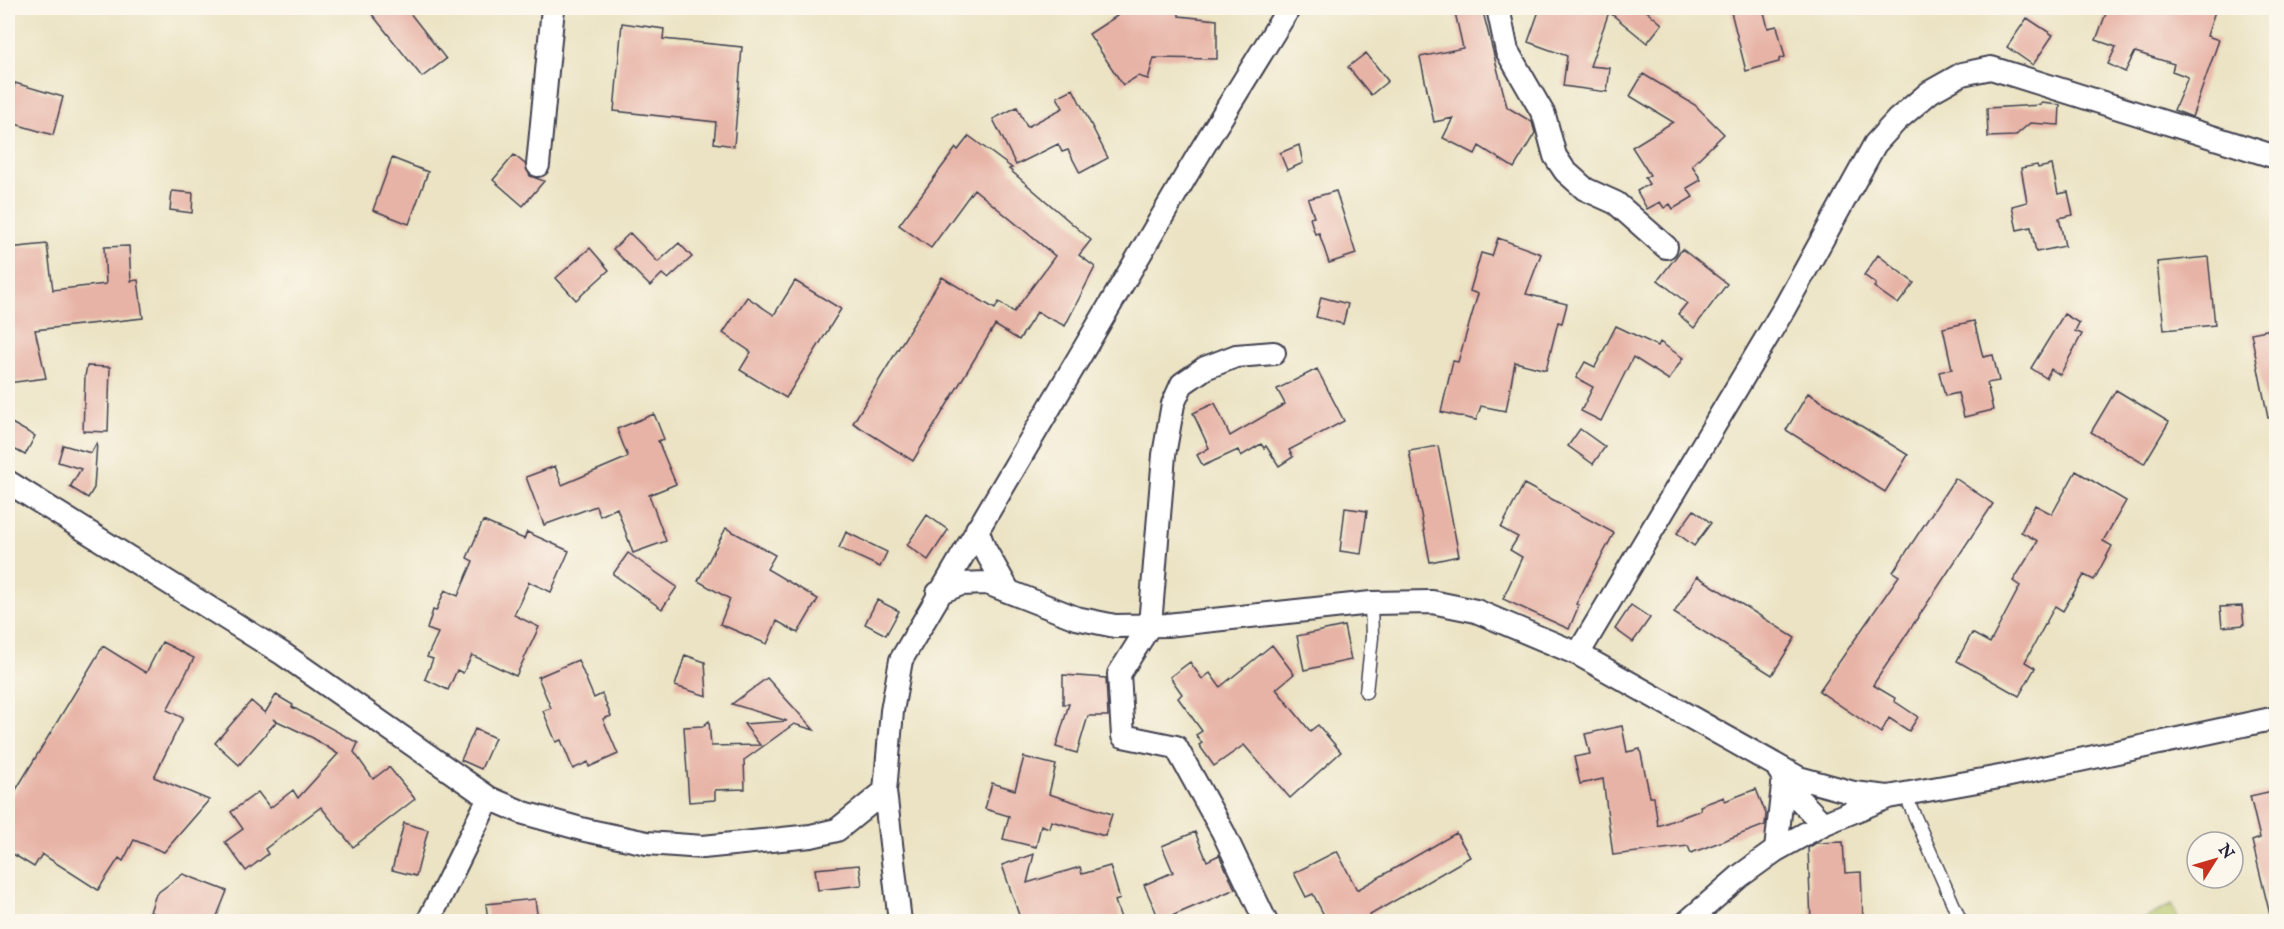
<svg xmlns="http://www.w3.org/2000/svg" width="2284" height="929" viewBox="0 0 2284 929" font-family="'IM FELL English',serif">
<rect width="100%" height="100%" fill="#fbf7ec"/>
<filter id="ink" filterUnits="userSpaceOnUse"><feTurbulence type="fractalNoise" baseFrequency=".0167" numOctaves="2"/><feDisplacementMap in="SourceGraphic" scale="12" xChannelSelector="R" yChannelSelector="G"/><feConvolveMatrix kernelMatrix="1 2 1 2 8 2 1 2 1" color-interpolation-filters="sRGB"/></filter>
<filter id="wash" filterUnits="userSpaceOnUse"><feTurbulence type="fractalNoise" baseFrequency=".008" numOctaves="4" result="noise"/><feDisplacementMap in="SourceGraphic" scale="24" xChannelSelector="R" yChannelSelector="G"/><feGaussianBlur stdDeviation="1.35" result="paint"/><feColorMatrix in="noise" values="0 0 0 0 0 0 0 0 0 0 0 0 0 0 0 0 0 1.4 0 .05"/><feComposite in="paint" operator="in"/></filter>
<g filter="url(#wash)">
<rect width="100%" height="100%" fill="#ebe3c3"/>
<path fill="#b4c466" stroke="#6b7350" stroke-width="1.5" d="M2171,905l9,16h-40z"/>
<g id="blocks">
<path fill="#e7b3a6" d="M367,8h39l40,51 -24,18z
M1124,8h55v8l38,4v39l-63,-1 -6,21 -10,-3 -15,9 -34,-51 34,-22z
M1454,8h28l25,99 25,15 3,11 -21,35 -35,-22 -4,8 -32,-16 10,-20 -19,4 -14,-65 43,-9z
M1540,8h103l19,16 -15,19 -38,-31 -19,54 20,2 -3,24 -44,-6 4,-30 -39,-14z
M1730,8h33l5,20 9,-2 8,31 -6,2v3l-33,9z
M2108,8h108l-9,28 12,4 -27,77 -18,-7 14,-33 -16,-6 2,-7 -39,-12 -10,20 -17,-8 8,-17 -20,-7z
M2027,18l26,17 -20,30 -26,-18z
M622,23l42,6 -1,10 79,8 -8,99 -20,-3 2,-21 -102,-11z
M1366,53l22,28 -17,14 -23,-28z
M1643,74l52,31 29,29 -32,31 9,15 -14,8 6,9 -20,12 -3,-5 -6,4 -4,-6 -13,7 -10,-18 12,-7 -4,-6 5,-3 -18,-28 41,-25 -43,-26z
M15,83l48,14 -10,38 -45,-13v-12z
M1073,89l35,69 -28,15 -12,-23 -6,2 -4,-8 -42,21 -23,-46 24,-12 10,20 36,-19 -6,-11z
M2041,103l19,2 -1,20 -29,-2 -15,13 -27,1 -1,-29 54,-3z
M969,136l43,32 -3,1 82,71 -12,15 16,12 -30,59 -28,-14 -18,28 -24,-15 -82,136 -60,-38 89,-146 53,32 4,-7 15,10 41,-56 -81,-67 -43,59 -32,-23 57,-77 2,2z
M1299,145l4,18 -16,7 -7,-17z
M514,155l11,9 5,12 14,5 -21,25 -30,-26z
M392,158l36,14 -19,52 -36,-14z
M2037,165l1,3 14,-3 6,29 10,-2 5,23 -14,3 6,28 -29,6 -5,-25 -14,3 -5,-24 15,-4 -6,-34z
M172,191l21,2 -1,20 -22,-3z
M1336,191l20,63 -27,9 -10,-30 -4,1 -5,-16 4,-1 -6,-18z
M630,233l28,29 21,-19 13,14 -24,22 -6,-5 -12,12 -37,-37z
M1498,238l43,16 -15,40 41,10 -5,19 -4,-1 -12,48 -31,-8 -9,49 -25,-5 -5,14 -35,-8 12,-51 5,1 20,-68 -8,-3 11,-38 11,3z
M47,244l6,46 53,-6 -2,-37 25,-1 2,35 7,-1 5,38 -108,12 11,48 -38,5v-135z
M590,248l19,22 -33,30 -20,-22z
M1682,249l45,35 -33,44 -16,-14 9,-11 -29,-23z
M1878,255l36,28 -16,21 -24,-17 2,-3 -12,-9z
M2208,257l7,68 -51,5 -7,-68z
M795,281l46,28 -55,89 -46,-28 11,-18 -28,-19 24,-36 27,18z
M1321,297l27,7 -5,20 -27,-7z
M2064,314l15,9 -4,8 7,3 -22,41 -9,-6 -5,9 -15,-10z
M1974,321l9,36 10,-2 6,26 -12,2 6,27 -29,7 -6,-24 -13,3 -6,-24 13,-3 -9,-41z
M1616,326l42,20 2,-4 23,16 -14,22 -36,-23 -32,64 -20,-10 12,-24 -17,-9 9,-16 10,5z
M2277,328v89l-9,1 -17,-85z
M87,366l23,1 -2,65 -25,-1 2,-55z
M1317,369l27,52 -55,29 4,7 -14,9 -13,-20 -2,2 -3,-4 -20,12 -3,-6 -35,16 -6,-11 12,-7 -16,-35 22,-10 15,33 55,-32 -8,-15z
M2116,390l53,32 -25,42 -53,-32z
M1808,393l100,62 -23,37 -99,-62z
M654,414l10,25 -6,2 18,43 -27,11 17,46 -33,12 -16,-45 -17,8 -4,-10 -52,19 -18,-48 29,-11 7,19 66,-28 -11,-28z
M8,421l27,15 -10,19 -17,-9z
M1580,429l25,18 -12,17 -25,-18z
M97,442l-3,46 -6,10 -18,-11 11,-18 -23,-7 5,-17 28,8z
M1438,446l21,110 -29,6 -21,-111z
M2076,471l50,30 -23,40 9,5 -18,34 -10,-5 -21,36 -8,-5 -30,56 10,6 -16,28 -62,-35 15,-28 18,10 30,-57 -7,-5 25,-40 -17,-9 14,-27 17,9z
M1955,478l38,26 -120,181 22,13 -1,3 24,16 -9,14 -20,-13 -8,15 -62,-42 80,-115 -6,-4z
M1524,484l90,49 -38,71 3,1 -10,24 -66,-30 19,-42 -12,-7 8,-13 -17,-9z
M1345,508l22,3 -6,43 -21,-3z
M1694,510l17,13 -17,23 -17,-13z
M927,515l21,15 -20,30 -21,-15z
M483,521l41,18 3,-7 42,19 -18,41 -22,-10 -15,33 25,12 -23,49 -44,-21 -9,18 -6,-3 -9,20 -23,-11 8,-20 -6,-2 11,-24 -11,-4 6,-19 3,1 9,-21 13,6 15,-35 -6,-3z
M726,528l49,27 -8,14 51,30 -20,34 -21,-12 -10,23 -47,-20 10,-25 -32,-18z
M846,532l41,20 -7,15 -41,-19z
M628,553l49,34 -15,22 -49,-35z
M1697,576l98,62 -23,37 -98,-62z
M877,600l22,11 -13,24 -21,-11z
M1631,605l19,13 -17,24 -18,-13z
M2242,606l2,19 -22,2 -2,-20z
M1344,626l7,34 -47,10 -7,-34z
M162,642l32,16 -27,52 16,8 -29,59 55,23 -45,52 -30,-12 -11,21 -4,-3 -21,32 -56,-36 -8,13 -26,-16v-48l95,-157 43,27z
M1272,645l22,29 -18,15 34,42 8,-6 23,27 -51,46 -46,-53 -30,21 -15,-21 3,-2 -6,-8 6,-4 -24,-33 4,-4 -12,-17 20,-15 12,17 8,-6 10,14z
M685,655l20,7 2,34 -32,-10z
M578,660l16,38 8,-4 9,22 -8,3 15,35 -29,13 -1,-5 -15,7 -12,-29 -5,2 -13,-31 8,-3 -13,-31z
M1063,675l43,3 2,38h-20l-11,37 -21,-6 13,-43h-6z
M767,678l47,52 -20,-6 -50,36 1,29 -30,1v10l-26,2 -5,-75 19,-1 6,-5 2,25 49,-1 -16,-21 43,-3 -55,-17z
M276,695l17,10 -1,2 66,36 -4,9 19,27 16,-12 26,32 -62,48 -32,-40 -56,42 3,5 -22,17 -21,-29 18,-13 -12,-17 27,-20 12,16 23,-18 5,8 40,-44 -25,-16 -40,-19 3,3 -37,43 -24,-22 36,-42 14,12z
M1622,726l5,26 13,-3 10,48h4l4,29 43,-16 -1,-4 24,-9 1,4 31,-12 10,25 -1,11 -74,28 -3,-7 -75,9 -10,-76 -23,5 -6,-27 16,-3 -5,-20z
M475,729l20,9 -14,31 -20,-9z
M1024,757l32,8 -7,29 63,20 -7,22 -54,-15 -2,7 -8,-3 -5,22 -33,-8 6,-23 -24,-7 7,-26 23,7z
M2277,790v124l-7,1 -18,-74 8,-3 -10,-42z
M404,823l24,7 -12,46 -24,-6z
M1195,832l12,29 12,-6 16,34 -75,32 -16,-36 29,-13 -11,-26z
M1456,833l14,24 -100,58 3,6h-46l-14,-27 -7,3 -12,-24 43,-22 20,39z
M1843,842l2,31 16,-1 2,49h-52l-3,-73 8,-5z
M1034,854l-7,29 53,-16 2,7 28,-8 10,33 -5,2 7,20h-101l-19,-56z
M859,865l3,20 -44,5 -3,-21z
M183,874l44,17 -12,30h-38l-27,-9 6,-18z
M535,899l3,22h-50l-2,-17z"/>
</g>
</g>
<g filter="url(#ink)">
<use href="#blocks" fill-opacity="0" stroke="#403f4f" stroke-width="1.5"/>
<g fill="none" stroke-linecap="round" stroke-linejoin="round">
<g stroke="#403f4f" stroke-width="15">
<path id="service" d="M1366,692l6,-55 -1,-34
M1905,794l56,128"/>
</g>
<g stroke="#403f4f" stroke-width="26">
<path id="minor" d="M1498,8l9,43 37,64 11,41 10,15 20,18 31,14 50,44
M538,165l15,-157
M8,482l275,172 206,144 35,15 61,17 62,13 56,4 108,-11 26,-6 48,-39
M977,529l7,19 24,42
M938,593l23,-9 26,-1 89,35 39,8 52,-1 204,-22 61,-1 44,9 102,43 221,124 55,15 34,4
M1578,654l207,-347 90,-163 22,-24 33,-28 32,-18 29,-6 285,89
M1777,767l17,27 29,30
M1776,850l8,-74
M428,922l61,-124
M900,922l-15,-131 7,-80 9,-51 299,-508 89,-144
M1266,922l-43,-90 -47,-85 -53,-11 -4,-62 31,-49 14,-170 9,-51 9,-20 23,-16 31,-12 38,-3
M1687,922l53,-46 36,-26 47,-26 65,-27 117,-21 271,-58"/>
</g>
<use href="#service" stroke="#fff" stroke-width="12"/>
<use href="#minor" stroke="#fff" stroke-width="22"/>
</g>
</g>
<rect width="2284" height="929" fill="none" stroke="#fbf7ec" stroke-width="30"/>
<g transform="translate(2215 860) rotate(53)"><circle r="28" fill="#fbf7ec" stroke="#a4a2a5" stroke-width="1.5"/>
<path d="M0-4.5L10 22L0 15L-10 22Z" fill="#c8321e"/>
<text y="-9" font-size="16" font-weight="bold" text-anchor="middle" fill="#22223b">N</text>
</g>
</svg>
